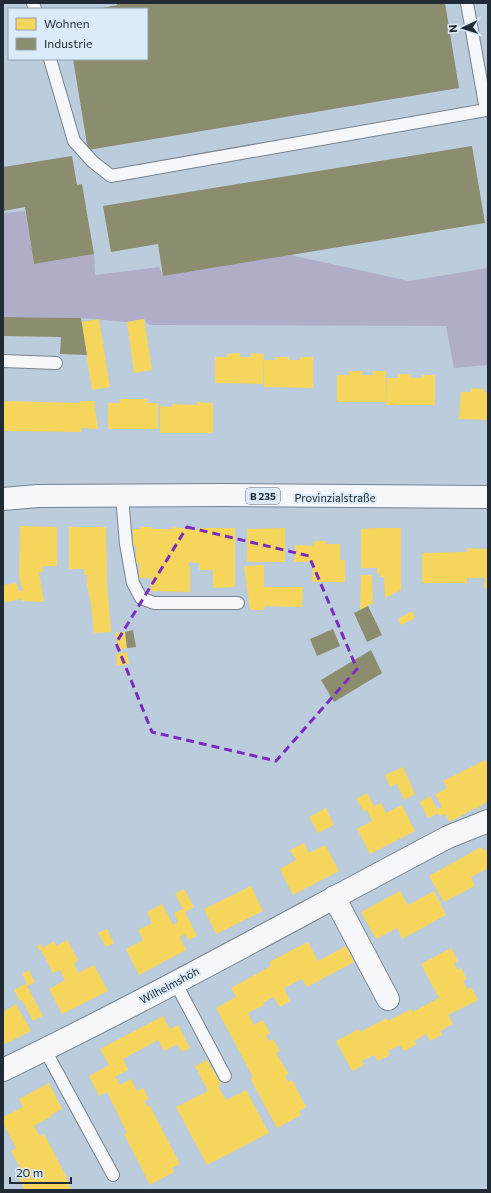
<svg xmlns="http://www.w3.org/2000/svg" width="491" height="1193" viewBox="0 0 491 1193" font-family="Commissioner,sans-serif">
<rect width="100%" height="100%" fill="#bbccdc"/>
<path fill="#b0adc8" d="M25,211l9,53 60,-10 1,21 64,-8 4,9 127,-21 119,26 79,-13v97l-34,3 -8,-42 -297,-1 -5,-6 -17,3 -46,-4 -78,-1v-104z"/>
<path fill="#f6d55c" d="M99,319l11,68 -18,3 -11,-68z
M144,319l8,51 -18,3 -7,-51z
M240,353v4h11v-4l13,1 -1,30 -48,-1v-26h12v-3z
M276,357h13v3h11v-3h13v31l-49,-1v-27h11z
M349,371h14l-1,4h11l-1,-4h14v31h-49v-27h12z
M398,374h13v4h11v-3h13v30h-49l1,-27h11z
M471,388l13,1v3l4,1v27l-29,-1 2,-27h10z
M120,399h27v4h11v26h-50v-26h12z
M3,401l77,2 1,-2h13l4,28 -17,-1v4l-78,-1z
M197,402l16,1v30h-53v-27l12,1v-3l25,1z
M20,526l37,1v39h-14v6h-4l5,30 -22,-1v-2l-19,4v-18l14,-2 2,8h4l-4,-13z
M69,527h37l1,58 4,47 -17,1 -3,-29 -4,-19v-10h-3v-6h-15z
M141,527h11v2h21v-2l26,3v-2h36v59l-22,1v-18h-14v-7h-6l-1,-2 -4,3 3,4 -1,1v23l-39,-1v-13h-12v-15h-3v-17h-3v-17h7z
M285,528v34h-38v-33z
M375,528h26v62l-16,8 -1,-21h-4v-4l-3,1v-6h-16v-39z
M314,541h12v3h14v16h5v22h-33l1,-20h-19l1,-17 18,1z
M467,548l21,1v39h-4l1,-10h-18v5h-45v-30l45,-1z
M264,565v22h39l-1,20 -37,-1 -1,4h-14l-6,-44z
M361,575h11l1,28 -13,7z
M412,611l3,7 -14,7 -3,-6z
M125,632l2,16 -8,2 -4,-17z
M127,652l2,12 -12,2 -1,-12z
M485,760l3,6v35l-12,8 -1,-1 -25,14 -5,-8 -5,2 -2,-3 -10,5 -8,-16 10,-6 7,13 5,-2 -7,-13 12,-6 -4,-7z
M403,767l12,27 -11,6 -7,-16 -7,3 -5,-12z
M367,793l7,13 7,-3 5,10 16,-8 13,26 -45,23 -13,-25 15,-8 -5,-11 -3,2 -8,-13z
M326,808l8,17 -16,8 -9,-16z
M304,843l5,10 16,-8 14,26 -46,24 -13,-26 16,-9 -6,-10z
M481,847l3,4 4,-3v20l-17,9 4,9 -31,16 -15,-26z
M251,886l12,25 -47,23 -12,-25z
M184,889l10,18 -9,5 12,24 -9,4 -3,-6 -5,3 6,13 -47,25 -13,-26 17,-9 -5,-10 14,-7 -5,-11 15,-8 11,21 5,-3 -4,-9 9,-4 -8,-15z
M400,891l8,14 26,-14 12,24 -44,24 -5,-11 -21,11 -15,-27z
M107,929l7,14 -8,4 -8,-14z
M67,940l11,20 -4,3 4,10 16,-8 14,26 -46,23 -13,-25 16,-9 -5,-10 -7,3 -12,-23 -1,1 -3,-5 4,-2 2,4 11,-7 2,5z
M308,942l10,19 28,-15 8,16 -47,25 -5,-8 -18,9 6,13 -10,6 -7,-10 -10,6 1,2 -16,8 6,12 9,-5 7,13 -4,2 3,6 4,-2 7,12 -4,2 13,21 -4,2 3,6 4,-2 14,27 -7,4 2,4 -24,13 -27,-50 3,-1 -37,-69 20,-11 -5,-9 40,-22 -2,-4z
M451,948l7,13 -4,2 3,7 4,-2 6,11 -4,2 4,8 4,-2 7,13 -30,15 5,9 -13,7 2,4 -12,6 -4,-7 -12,7 3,3 -13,7 -4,-6 -12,6 2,4 -12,6 -4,-6 -12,6 2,4 -12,6 -16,-30 23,-12 1,3 27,-14 1,3 23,-12 1,3 27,-14 -18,-34z
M29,970l6,12 -8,4 16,30 -10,5 -11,-21 -2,1 -6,-11 13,-7 -5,-9z
M16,1004l15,27 -28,14v-33z
M163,1016l7,13 8,-4 12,23 -8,4 -5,-8 -13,7 -6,-11 -35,19 5,11 -13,7 5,8 11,-6 6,12 6,-3 6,11 -5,2 4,6 2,-1 30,58 -8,4 2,4 -24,13 -26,-51 3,-1 -20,-41 -8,4 -10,-20 20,-11 -9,-16z
M207,1060l14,24 -3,2 8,14 20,-10 23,43 -62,32 -31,-58 32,-16 -13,-25z
M49,1083l13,26 -11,6 1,1 -18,10 6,10 4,-2 23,44 -1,1 6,11h-47l-8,-15 6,-2 -12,-22 5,-3 -13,-25v-6l20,-10 -4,-8z"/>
<path fill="#8c8c6e" d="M117,3h328l14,85 -371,62 -15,-91h74v-50h-49l19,-4z
M472,146l13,77 -322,53 -5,-32 -47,8 -8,-46z
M72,156l5,29 5,-1 12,70 -60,10 -9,-57 -22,4v-44z
M3,317l78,1 6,37 -27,-1 1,-17 -58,-1z
M368,606l14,29 -15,7 -13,-29z
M333,629l7,17 -23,10 -7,-17z
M133,630l3,17 -9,1 -2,-16z
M371,650l11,23 -48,29 -13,-22z"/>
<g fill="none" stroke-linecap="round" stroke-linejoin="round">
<g stroke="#77838f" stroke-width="14">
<path id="lane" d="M33,3l2,6
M50,59l24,82 19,21 18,14 375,-66 -19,-107
M3,361l53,2
M122,496l4,48 7,39 8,15 13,5h84
M175,982l50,94
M45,1050l68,125"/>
</g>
<g stroke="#77838f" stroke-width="24">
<path id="street" d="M334,897l54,102
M3,1070c151,-73 297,-155 445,-233l40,-16"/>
</g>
<g stroke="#77838f" stroke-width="24">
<path id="primary" d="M3,499l35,-3 186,-1 264,2"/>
</g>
<use href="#lane" stroke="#f5f7fa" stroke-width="12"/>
<use href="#street" stroke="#f5f7fa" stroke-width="22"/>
<use href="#primary" stroke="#f5f7fa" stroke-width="22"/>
</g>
<path fill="none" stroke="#7b2cbf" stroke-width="3" stroke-dasharray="8 5" stroke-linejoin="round" d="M187,527l122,29 48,113 -81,92 -124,-29 -36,-89z"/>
<g text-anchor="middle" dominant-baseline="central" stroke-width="4" stroke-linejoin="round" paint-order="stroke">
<rect fill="#dcebfa" stroke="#586571" stroke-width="1" x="246" y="488" width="34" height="16" rx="3"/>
<g font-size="10" font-weight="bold" fill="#202b36">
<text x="263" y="496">B 235</text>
</g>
<g font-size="11" fill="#202b36" stroke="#dcebfa">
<text x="335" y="497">Provinzialstraße</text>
<text transform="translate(169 985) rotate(-28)">Wilhelmshöh</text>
</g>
</g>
<rect width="491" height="1193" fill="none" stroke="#202b36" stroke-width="8"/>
<rect x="8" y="8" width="140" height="52" fill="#dcebfa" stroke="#919eac"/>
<rect x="16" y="18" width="20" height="12" fill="#f6d55c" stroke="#919eac"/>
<text x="44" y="28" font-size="12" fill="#202b36">Wohnen</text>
<rect x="16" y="38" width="20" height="12" fill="#8c8c6e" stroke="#919eac"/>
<text x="44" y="48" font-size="12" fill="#202b36">Industrie</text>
<g transform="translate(463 28) rotate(266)" stroke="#dcebfa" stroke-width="3" paint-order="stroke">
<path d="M0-3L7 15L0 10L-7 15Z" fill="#202b36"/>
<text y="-6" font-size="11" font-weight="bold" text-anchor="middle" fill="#202b36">N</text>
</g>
<path d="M10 1177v6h61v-6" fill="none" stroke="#202b36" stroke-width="2"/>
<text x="16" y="1177" font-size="12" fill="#202b36" stroke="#dcebfa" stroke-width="3" paint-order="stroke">20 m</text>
</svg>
